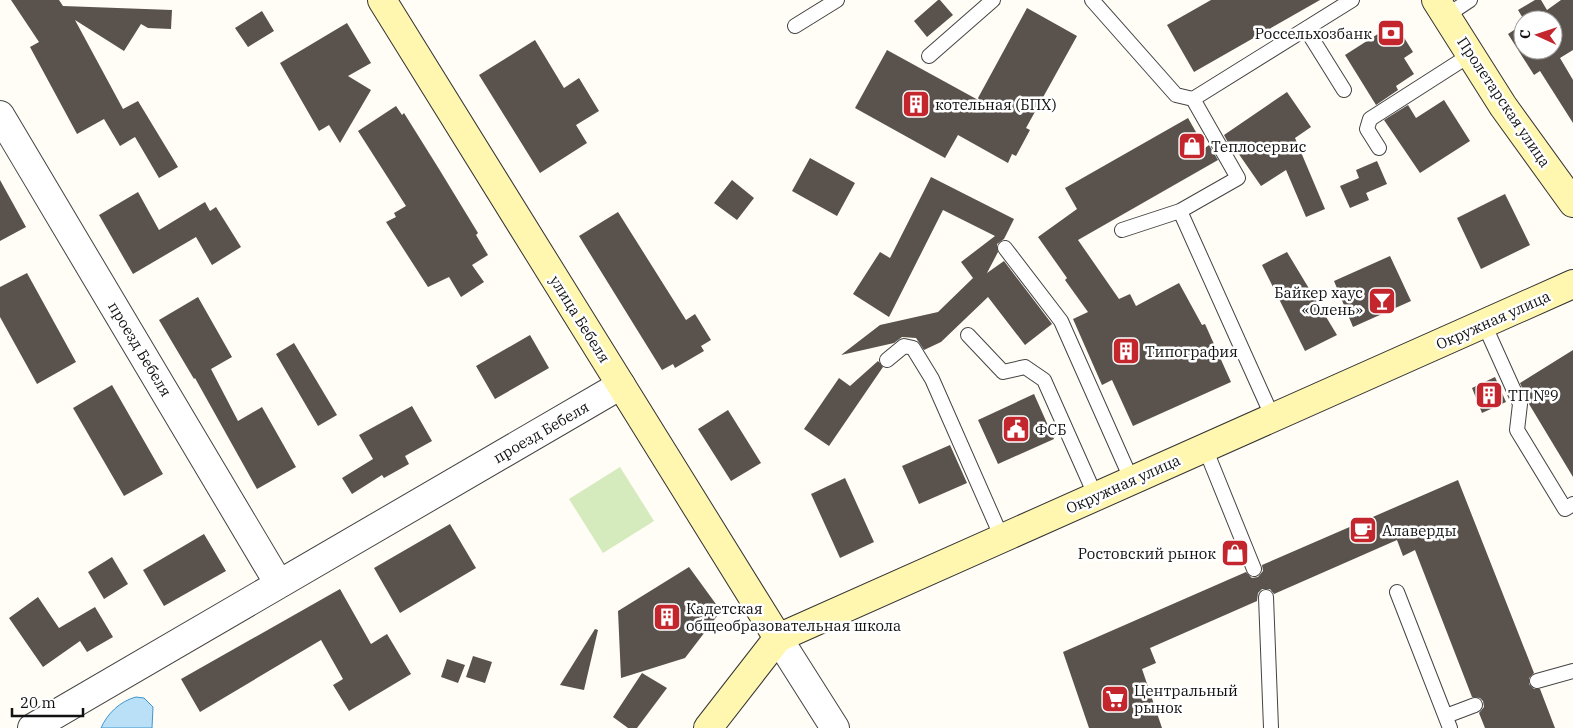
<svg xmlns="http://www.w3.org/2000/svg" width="1573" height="728" viewBox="0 0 1573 728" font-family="'IBM Plex Serif',serif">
<rect width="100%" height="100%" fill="#fffdf5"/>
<path fill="#d5ebbd" d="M620,467l34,54 -51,32 -34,-54z"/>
<path fill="#b9e0f7" stroke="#3f96cf" d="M136,697l8,1 9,9 -1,21h-51c6,-14 19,-27 35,-31z"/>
<path fill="#5a524d" d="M11,0h48l4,6 109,4 -1,19 -23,-1 -7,-4 -17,27 -49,-31 48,89 15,-8 40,66 -19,11 -24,-41 -15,9 -16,-27 -27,15 -47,-87 9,-5z
M938,0h2l13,15 -26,22 -13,-16z
M1211,0h109l-126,72 -27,-47z
M1535,0h6l6,10 14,-10h12v50l-13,8 13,22v43l-33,-52 -6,4 -26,-41 15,-10v26h30v-30h-29l-6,-10z
M1027,8l50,28 -51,92 4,2 -14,26 -4,-2 -4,9 -50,-28 -13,23 -90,-50 32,-58 93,51 -2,-3z
M262,11l12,20 -26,16 -13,-19z
M347,23l24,40 -23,13 23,14 -31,53 -11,-18 -10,6 -39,-68z
M1395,23l18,29 -9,6 10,16 -18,12 2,4 -22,15 -31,-50z
M535,40l29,48 15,-10 20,33 -23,14 11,18 -47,30 -61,-98z
M1287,92l24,35 -16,11 30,71 -19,8 -20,-47 -25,16 -25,-36 -3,2 -9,-17z
M1444,100l26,41 -50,32 -36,-53 24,-15 8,13z
M396,106l6,9 2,-2 35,56 39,64 -2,2 12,20 -16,10 12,17 -23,15 -12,-20 -21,10 -42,-65 10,-5 -2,-4 12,-7 -48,-75z
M1188,118l17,30 4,-3 9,15 -140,80 41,59 11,-5 6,12 43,-23 23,42 3,-1 26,58 -98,44 -21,-46 -10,5 -29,-66 15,-7 -23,-32 2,-2 -29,-41 39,-28 -12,-21z
M810,158l45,25 -18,33 -45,-25z
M1377,161l10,23 -21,9 -2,-5 5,12 -19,8 -10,-22 19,-8 -3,-8z
M931,177l83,42 -10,20 -7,5 1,8 -11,21 17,-12 48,63 -27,21 -37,-48 -47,45 -17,8 -8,-12 -14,-1 -8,6 -53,12 39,-30 58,-13 35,-34 -12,-16 34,-26 -52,-26 -54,107 -36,-23 27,-42 10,6z
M0,180l26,47 -26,14z
M732,180l22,18 -17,22 -23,-17z
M138,192l21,38 46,-28 5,9 6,-4 25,40 -29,18 -16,-28 -63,37 -34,-59z
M1505,194l25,51 -49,24 -24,-51z
M618,212l68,108 9,-6 16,26 -10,6 3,5 -29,17 -2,-4 -11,6 -83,-134z
M1287,252l50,83 -32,16 -43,-86z
M1390,256l21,45 -58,26 -19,-46z
M27,273l49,89 -39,22 -37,-67v-30z
M198,297l34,60 -21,12 27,52 24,-14 34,60 -39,22 -62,-111 -1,1 -35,-59z
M530,335l19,33 -54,31 -19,-33z
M294,343l43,72 -19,11 -42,-72z
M1573,350v127l-44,-73 -9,-21z
M878,361l5,6 -54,79 -25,-17 35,-51 11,8z
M1495,377l11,25 -24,11 -10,-25z
M112,385l51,89 -39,22 -51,-88z
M1034,394l20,45 -56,25 -20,-44z
M412,406l20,35 -27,15 4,8 -25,14 -2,-3 -30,19 -10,-16 31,-19 -14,-24z
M728,410l33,53 -30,18 -33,-52z
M950,445l17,38 -48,21 -17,-38z
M845,478l29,64 -34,16 -29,-64z
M1458,480l76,193 -5,5v6l5,5h6l15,39h-70l-6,-15 5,-6 -1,-6 -3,-3 -8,-1 -57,-147 -12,6 -6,-16 -123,54 -4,-5h-8l-4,4 -1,8 -107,47 6,15 -14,6 20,59h-73l-26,-76 183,-80 6,6 6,-1 5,-6 -1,-6z
M450,524l26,44 -76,45 -26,-45z
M204,534l22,37 -62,35 -21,-36z
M112,557l16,27 -24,15 -16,-27z
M689,567l32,44 -36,47 -64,20 -3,-67z
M340,589l31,55 16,-10 24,40 -62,37 -16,-26 10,-6 -22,-39 -121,72 -19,-33z
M38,597l21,31 36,-21 18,30 -26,15 -7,-11 -37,26 -34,-49z
M595,629l3,1 -14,60 -24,-5z
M473,656l19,6 -7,21 -19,-6z
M447,659l18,6 -7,18 -17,-6z
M642,673l25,15 -30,40h-9l-15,-11z"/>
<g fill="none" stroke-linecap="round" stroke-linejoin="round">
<g stroke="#444" stroke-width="16">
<path id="lane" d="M1092,0l84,95 17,4 45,79 -58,33 -58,19
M1446,16l24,-16
M795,26l42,-26
M1306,29l38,61
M929,56l64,-56
M1193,99l159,-99
M1379,148l-12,-19 3,-10 100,-64
M1180,211l93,207
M1005,248l56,73 71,160
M1484,324l36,80 -3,26 48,79 8,-5
M968,335l35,37 22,-5 19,13 52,117
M887,360l17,-14 9,2 19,31 70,159
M1205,448l49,121
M1397,592l53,136
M1266,597l5,131
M1537,681l36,-10
M1446,716l29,-11"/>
</g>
<g stroke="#444" stroke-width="30">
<path id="street" d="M0,115l279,469
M778,638l57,90
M32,728l589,-343"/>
</g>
<g stroke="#333" stroke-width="30">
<path id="secondary" d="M382,0l396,638
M1436,0l67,106 70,97
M708,728l70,-90 795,-354"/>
</g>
<use href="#lane" stroke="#fff" stroke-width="14"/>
<use href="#street" stroke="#fff" stroke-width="28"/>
<use href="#secondary" stroke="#fff6b0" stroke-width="28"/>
</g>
<defs>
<g id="bank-square" transform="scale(1.4375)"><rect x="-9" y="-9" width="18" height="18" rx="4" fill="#c4262e" stroke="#fff"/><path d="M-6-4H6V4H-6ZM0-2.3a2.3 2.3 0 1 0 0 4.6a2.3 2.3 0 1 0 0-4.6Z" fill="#fff"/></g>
<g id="building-square" transform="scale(1.4375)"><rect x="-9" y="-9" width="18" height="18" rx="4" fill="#c4262e" stroke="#fff"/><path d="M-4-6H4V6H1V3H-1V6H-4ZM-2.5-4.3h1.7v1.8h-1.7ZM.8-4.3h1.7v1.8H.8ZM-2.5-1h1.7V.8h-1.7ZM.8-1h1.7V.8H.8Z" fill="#fff"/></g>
<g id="shop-square" transform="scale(1.4375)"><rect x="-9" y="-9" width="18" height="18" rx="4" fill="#c4262e" stroke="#fff"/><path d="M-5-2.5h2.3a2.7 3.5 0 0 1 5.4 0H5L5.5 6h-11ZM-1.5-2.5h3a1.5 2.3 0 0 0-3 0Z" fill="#fff"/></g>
<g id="bar-square" transform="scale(1.4375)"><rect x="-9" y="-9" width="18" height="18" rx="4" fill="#c4262e" stroke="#fff"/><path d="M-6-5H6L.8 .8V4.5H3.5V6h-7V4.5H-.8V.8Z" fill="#fff"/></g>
<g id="civic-square" transform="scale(1.4375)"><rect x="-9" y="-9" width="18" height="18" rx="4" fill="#c4262e" stroke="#fff"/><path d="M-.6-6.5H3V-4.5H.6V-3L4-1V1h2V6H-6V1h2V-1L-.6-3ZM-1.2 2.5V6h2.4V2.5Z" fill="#fff"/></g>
<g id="cafe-square" transform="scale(1.4375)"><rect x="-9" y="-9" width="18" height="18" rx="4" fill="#c4262e" stroke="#fff"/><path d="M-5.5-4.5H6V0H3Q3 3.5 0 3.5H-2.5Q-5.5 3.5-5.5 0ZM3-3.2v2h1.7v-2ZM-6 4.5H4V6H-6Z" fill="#fff"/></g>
<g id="supermarket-square" transform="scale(1.4375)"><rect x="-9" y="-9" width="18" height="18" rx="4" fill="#c4262e" stroke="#fff"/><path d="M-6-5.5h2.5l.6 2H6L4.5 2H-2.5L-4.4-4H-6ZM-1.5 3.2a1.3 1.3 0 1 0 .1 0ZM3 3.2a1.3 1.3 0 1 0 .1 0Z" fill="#fff"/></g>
</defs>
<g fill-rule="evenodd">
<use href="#bank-square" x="1391" y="33"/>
<use href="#building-square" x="916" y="104"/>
<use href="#shop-square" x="1192" y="146"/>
<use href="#bar-square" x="1382" y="301"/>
<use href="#building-square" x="1126" y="351"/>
<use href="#building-square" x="1489" y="395"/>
<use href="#civic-square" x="1016" y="429"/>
<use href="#cafe-square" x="1363" y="530"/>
<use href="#shop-square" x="1235" y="553"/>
<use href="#building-square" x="667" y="617"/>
<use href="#supermarket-square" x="1115" y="699"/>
</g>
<g text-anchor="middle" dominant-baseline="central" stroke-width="5" stroke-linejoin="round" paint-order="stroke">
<g font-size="15" fill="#111" stroke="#fff" text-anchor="start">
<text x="1372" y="33" text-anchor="end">Россельхозбанк</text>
<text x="935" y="104">котельная (БПХ)</text>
<text x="1211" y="146">Теплосервис</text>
<text x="1363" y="292" text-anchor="end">Байкер хаус<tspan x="1363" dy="17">«Олень»</tspan></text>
<text x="1145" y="351">Типография</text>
<text x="1508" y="395">ТП №9</text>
<text x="1035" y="429">ФСБ</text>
<text x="1382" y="530">Алаверды</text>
<text x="1216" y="553" text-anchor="end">Ростовский рынок</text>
<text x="686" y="608">Кадетская<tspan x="686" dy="17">общеобразовательная школа</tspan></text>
<text x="1134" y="690">Центральный<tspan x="1134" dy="17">рынок</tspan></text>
</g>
<g font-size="15" fill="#111" stroke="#fff">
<text transform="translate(1504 102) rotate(56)">Пролетарская улица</text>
<text transform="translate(580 319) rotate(58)">улица Бебеля</text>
<text transform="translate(1493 320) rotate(-24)">Окружная улица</text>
<text transform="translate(140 349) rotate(59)">проезд Бебеля</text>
<text transform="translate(541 432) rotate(-30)">проезд Бебеля</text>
<text transform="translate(1123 484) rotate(-24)">Окружная улица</text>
</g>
</g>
<g transform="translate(1538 35) rotate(273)"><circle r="24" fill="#ffffff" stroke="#a0a0a0"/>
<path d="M0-4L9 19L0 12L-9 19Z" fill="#c4262e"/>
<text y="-8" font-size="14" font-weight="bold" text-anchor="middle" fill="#111111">С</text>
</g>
<path d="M12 708v8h71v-8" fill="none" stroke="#111111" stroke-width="2.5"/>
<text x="20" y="708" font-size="15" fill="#111111" stroke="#ffffff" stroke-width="4" paint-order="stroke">20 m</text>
</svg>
